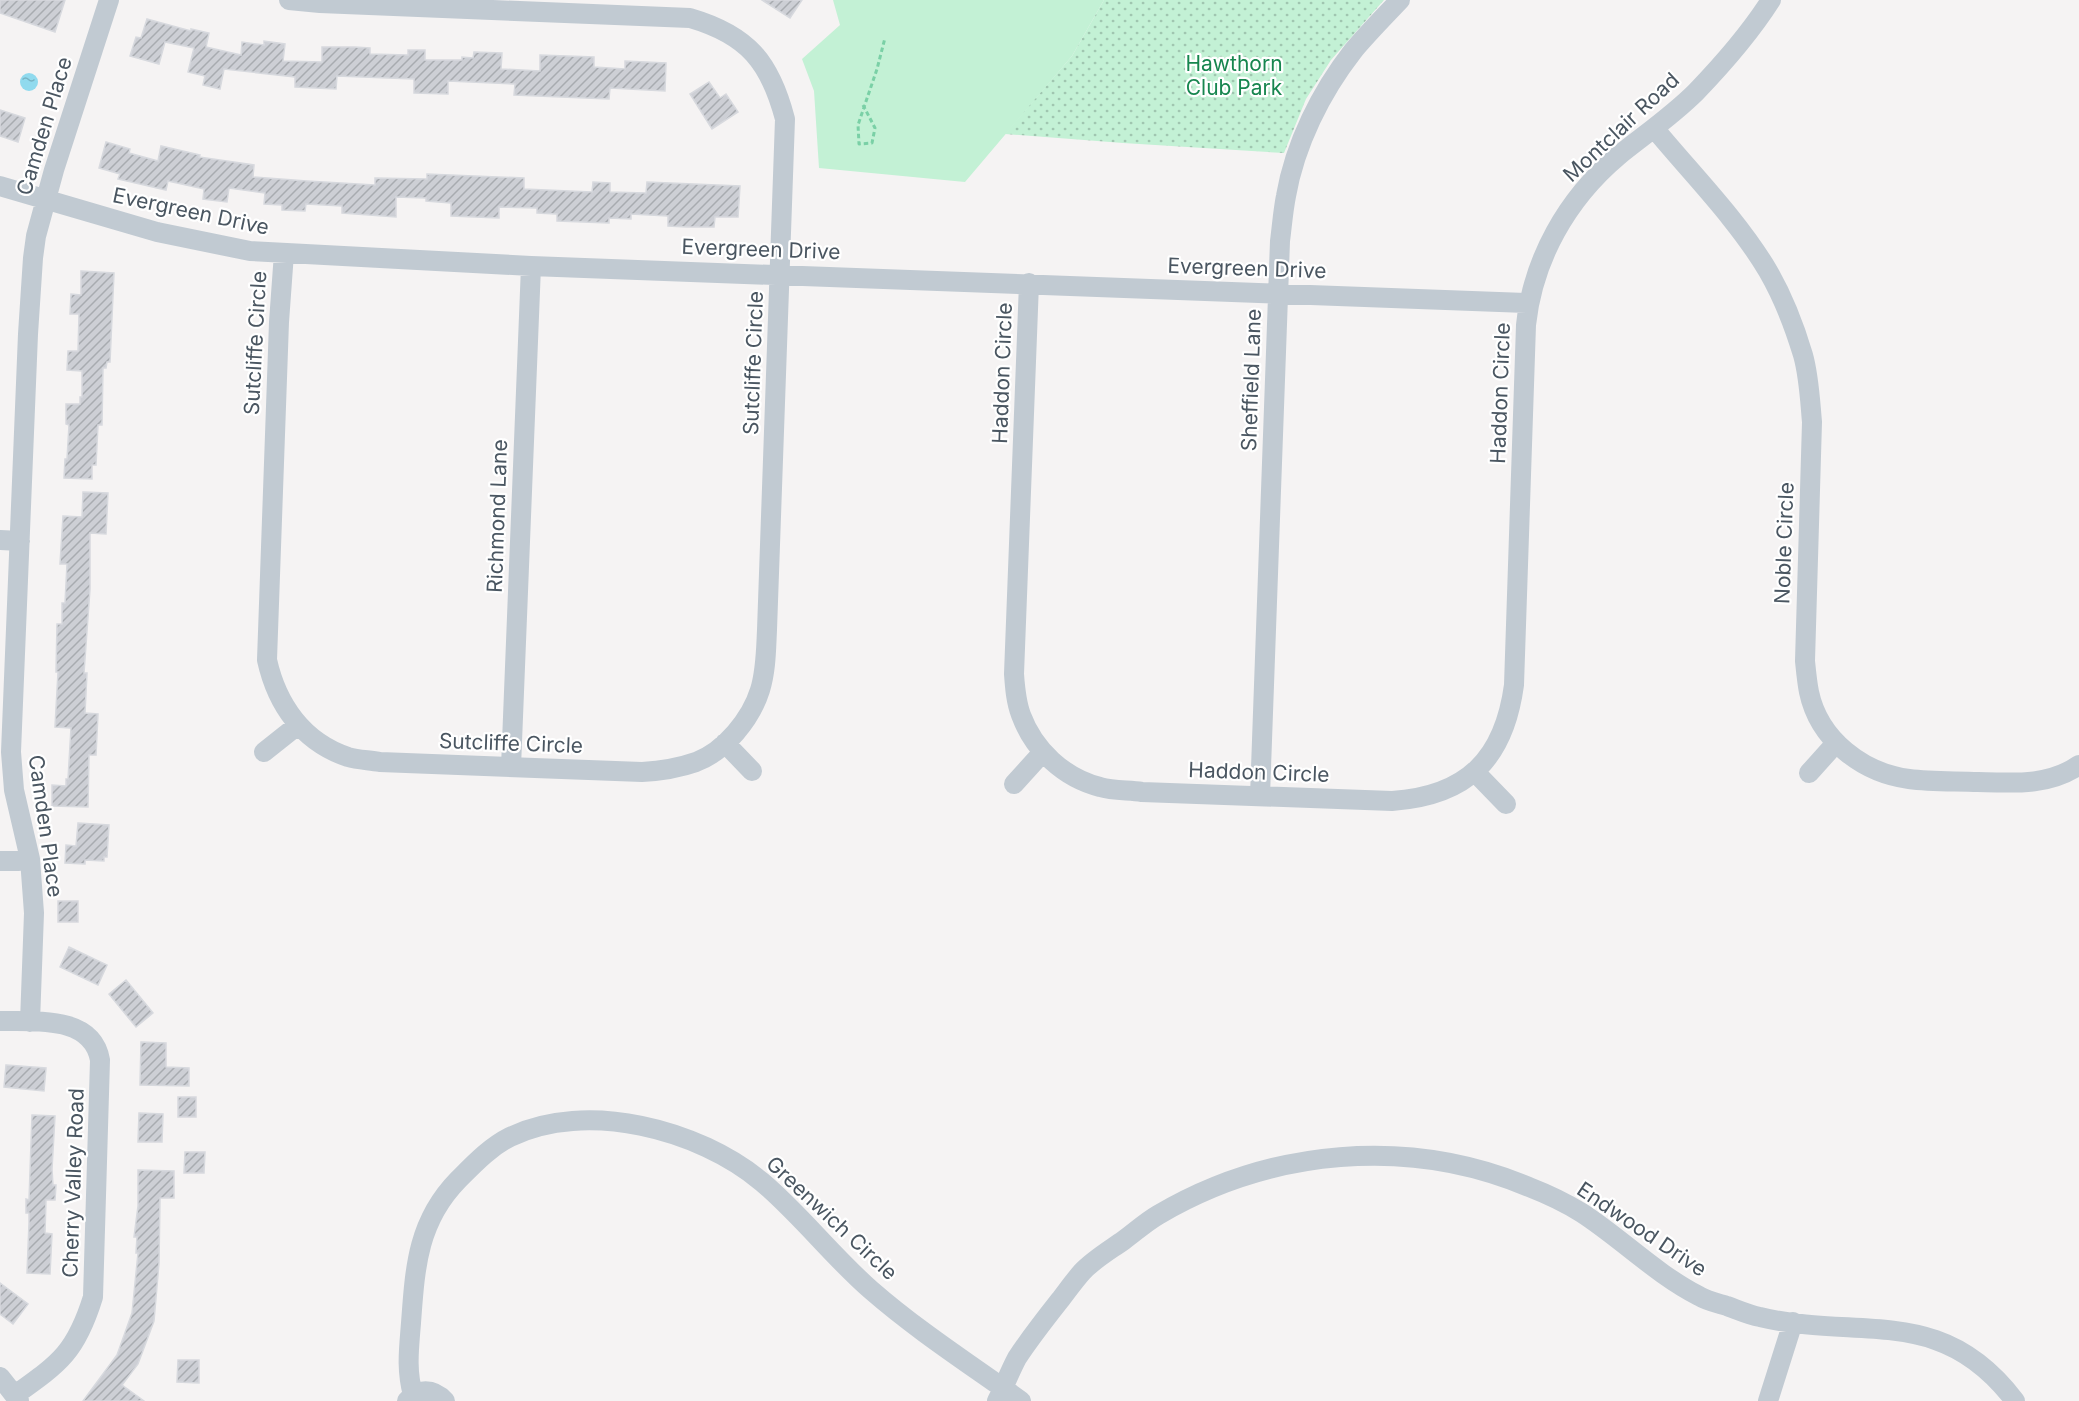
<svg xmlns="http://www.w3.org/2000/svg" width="2079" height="1401" viewBox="0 0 2079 1401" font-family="Inter,sans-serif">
<defs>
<pattern id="park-dots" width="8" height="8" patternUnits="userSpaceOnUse" patternTransform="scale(1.5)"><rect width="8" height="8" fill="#c3f1d5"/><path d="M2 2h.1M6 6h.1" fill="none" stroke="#a0c6b0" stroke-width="1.8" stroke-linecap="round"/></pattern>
<pattern id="water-ripples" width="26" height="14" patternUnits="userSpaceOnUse" patternTransform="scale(1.5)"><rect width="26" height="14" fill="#90daee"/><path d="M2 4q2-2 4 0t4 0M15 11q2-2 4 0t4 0" fill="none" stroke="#78b4c4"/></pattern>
<pattern id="building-hatch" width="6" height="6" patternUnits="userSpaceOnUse" patternTransform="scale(1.5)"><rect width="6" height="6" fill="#cdcfd5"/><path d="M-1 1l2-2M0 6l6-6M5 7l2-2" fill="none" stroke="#a8abb0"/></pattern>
</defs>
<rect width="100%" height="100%" fill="#f5f3f3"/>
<path fill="#c3f1d5" d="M833,0h271l-32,56 -107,126 -146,-14 -5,-77 -12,-32 38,-34z"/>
<path fill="url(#park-dots)" d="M1104,0h280l-53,60 -25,39 -22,54 -161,-10 -118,-9 67,-78z"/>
<path fill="url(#water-ripples)" d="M20 82a9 9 0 1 1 18 0a9 9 0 1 1-18 0Z"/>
<path fill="url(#building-hatch)" stroke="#d7d9de" stroke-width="1.5" d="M0,0h65l-10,32 -55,-19z
M762,0h40l-12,18z
M147,19l44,12v-2l18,4 -3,14 35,8 1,-13 22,3v-4l21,3 -2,17 39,1v-15h32l16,1v6l38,1v-5h17v10h37v-3l11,1 1,-6 28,1 -1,16 39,2v-16l54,2v10l31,2v-8l41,2 -1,28 -55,-3 -1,11 -95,-4 1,-11 -67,-3v13l-34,-1v-14l-77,-3 -1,13 -41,-2v-10l-71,-8 -4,20 -17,-4 2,-9 -17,-4 6,-24 -29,-6 -6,22 -29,-8 6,-19 5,1z
M709,82l11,16 6,-4 12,18 -26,17 -22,-35z
M0,110l25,8 -7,24 -18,-6z
M106,142l24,7 -1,4 29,8 3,-15 39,9 -1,2 55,8 -1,12 54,4 68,4v-7l52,1v-5l97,4v11l68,3 1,-10 17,1v9l36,1 1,-11 93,4 -2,31h-23l-1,10h-27l-19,-1v-10l-37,-2v5l-22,-1v5l-52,-2v-7l-20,-1v-5l-38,-1v11l-48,-2v-13l-25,-2v-3l-30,-1v20l-54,-4v-7l-36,-2 -1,7 -23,-1v-5l-18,-1 1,-11 -36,-5 -2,14 -24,-3 1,-10 -36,-8 -2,9 -48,-11 2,-5 -21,-6z
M81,271l33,2 -4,89h-3l-1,6h-3l-1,57h-4l-2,40h-4v14l-28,-1 1,-19h2l2,-34 -3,-1v-20h14v-7h2v-26l-15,-1 1,-19h10l1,-37h-9l1,-20 10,1z
M83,492l25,1 -2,41 -16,-1v56l-6,84h3l-2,40 13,1 -2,41h-7l-1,52 -36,-1v-21l14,1v-7h2l3,-51 -16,-1 3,-55h-2l1,-48h5v-21h3l2,-39h-7l3,-48 19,1z
M78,823l31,2 -2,32h-3v4l-19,-1v4l-20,-1 1,-18 10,1z
M58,901h20v21h-20z
M69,947l38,18 -9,20 -38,-18z
M126,980l27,33 -17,14 -27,-33z
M141,1042l25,1v24l23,1v18l-49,-1z
M6,1065l40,3 -2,23 -40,-4z
M178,1097h18v20h-18z
M139,1113l24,1 -1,28h-24z
M32,1115l23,1 -3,53 1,16h3l-1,15h-9l-1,33 7,1 -2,40 -23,-1 2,-50v-10h-3v-14l3,1z
M185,1152h20l-1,21h-20z
M138,1170l36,1v27h-14l-1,65 -5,58 -16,43 -16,21 22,16h-61l34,-46 15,-42 6,-60h-2l1,-16h-3l4,-31z
M0,1283l28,21 -15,20 -13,-10z
M178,1360h21v23l-22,-1z"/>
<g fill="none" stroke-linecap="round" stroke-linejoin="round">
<path stroke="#7ad0a6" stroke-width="3" stroke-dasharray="4.5 3" stroke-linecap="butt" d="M863,105l12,23 -3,15 -13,1 -1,-19 19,-56 8,-31"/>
<path stroke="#c1cad2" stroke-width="20" d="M1654,128c37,45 84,92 114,143 15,26 26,54 35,84 6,21 7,45 9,67l-7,239c1,10 2,21 4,31 10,48 54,81 100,87 22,3 46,2 69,3 35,1 71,4 101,-17
M0,186l157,46 93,19 281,15 997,37
M284,253l-5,69 -12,338c10,45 36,82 81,97 10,3 22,3 32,5l262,10c18,-1 37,-4 54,-10 29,-11 55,-43 64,-72 6,-19 6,-40 7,-60l18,-511c-15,-57 -37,-84 -95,-101l-370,-15 -31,-3
M1029,283l-15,391c1,14 2,28 7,41 13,35 43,63 79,72 13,4 28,3 42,5l250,9c75,-5 112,-42 122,-116l12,-360c7,-66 41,-126 92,-169 26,-21 54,-40 78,-64 27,-28 54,-59 75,-92
M0,540l20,1
M725,743l27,28
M264,752l34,-27
M511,767l20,-501
M1475,772l31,32
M1809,773l27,-30
M1014,784l29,-32
M1260,796l20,-555c2,-15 3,-30 6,-45 9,-52 35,-104 67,-145 15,-18 31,-34 47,-51
M0,861h19l11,-2
M0,1021c35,1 92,-6 100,39l-7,237c-17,55 -33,66 -78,98
M30,1022l4,-109 -4,-54 -16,-69 -3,-38 17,-418 5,-76 3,-22 18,-66 55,-170
M0,1377l19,24
M413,1395c-7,-26 -4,-46 -2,-72 4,-54 6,-101 47,-143 16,-16 32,-33 52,-43 76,-37 189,-8 252,45 39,33 71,75 109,108 47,41 100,75 150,111
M407,1401c11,-13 26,-13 38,0
M997,1401c7,-14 13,-30 20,-43 13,-20 28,-39 43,-58 7,-9 14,-19 22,-28 11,-12 28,-22 42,-32 11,-8 22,-18 34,-25 112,-66 250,-79 371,-28 18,7 37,16 53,26 40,26 74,61 117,83 8,5 18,7 28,10 11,4 22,9 33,11 101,24 181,-14 255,84
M1768,1401l25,-79"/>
</g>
<g text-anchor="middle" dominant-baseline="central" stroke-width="4.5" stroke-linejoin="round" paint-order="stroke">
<g font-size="21" fill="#17864f" stroke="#fff">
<text x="1234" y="63">Hawthorn<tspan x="1234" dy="24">Club Park</tspan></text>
</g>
<g font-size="21" fill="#4a5661" stroke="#fff">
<text transform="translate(44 126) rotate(-73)">Camden Place</text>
<text transform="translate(1621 127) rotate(-43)">Montclair Road</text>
<text transform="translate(191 211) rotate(12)">Evergreen Drive</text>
<text transform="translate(761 249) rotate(2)">Evergreen Drive</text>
<text transform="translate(1247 268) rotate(2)">Evergreen Drive</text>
<text transform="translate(255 343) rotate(-87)">Sutcliffe Circle</text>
<text transform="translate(753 363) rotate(-88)">Sutcliffe Circle</text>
<text transform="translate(1002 373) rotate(-88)">Haddon Circle</text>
<text transform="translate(1251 380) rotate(-88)">Sheffield Lane</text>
<text transform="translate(1500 393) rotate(-88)">Haddon Circle</text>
<text transform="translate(497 516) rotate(-88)">Richmond Lane</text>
<text transform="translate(1784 543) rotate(-88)">Noble Circle</text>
<text transform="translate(511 743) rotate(2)">Sutcliffe Circle</text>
<text transform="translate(1259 772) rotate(2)">Haddon Circle</text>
<text transform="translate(46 826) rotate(82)">Camden Place</text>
<text transform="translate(73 1183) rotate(-88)">Cherry Valley Road</text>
<text transform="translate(832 1218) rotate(43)">Greenwich Circle</text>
<text transform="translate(1642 1229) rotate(34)">Endwood Drive</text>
</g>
</g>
</svg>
